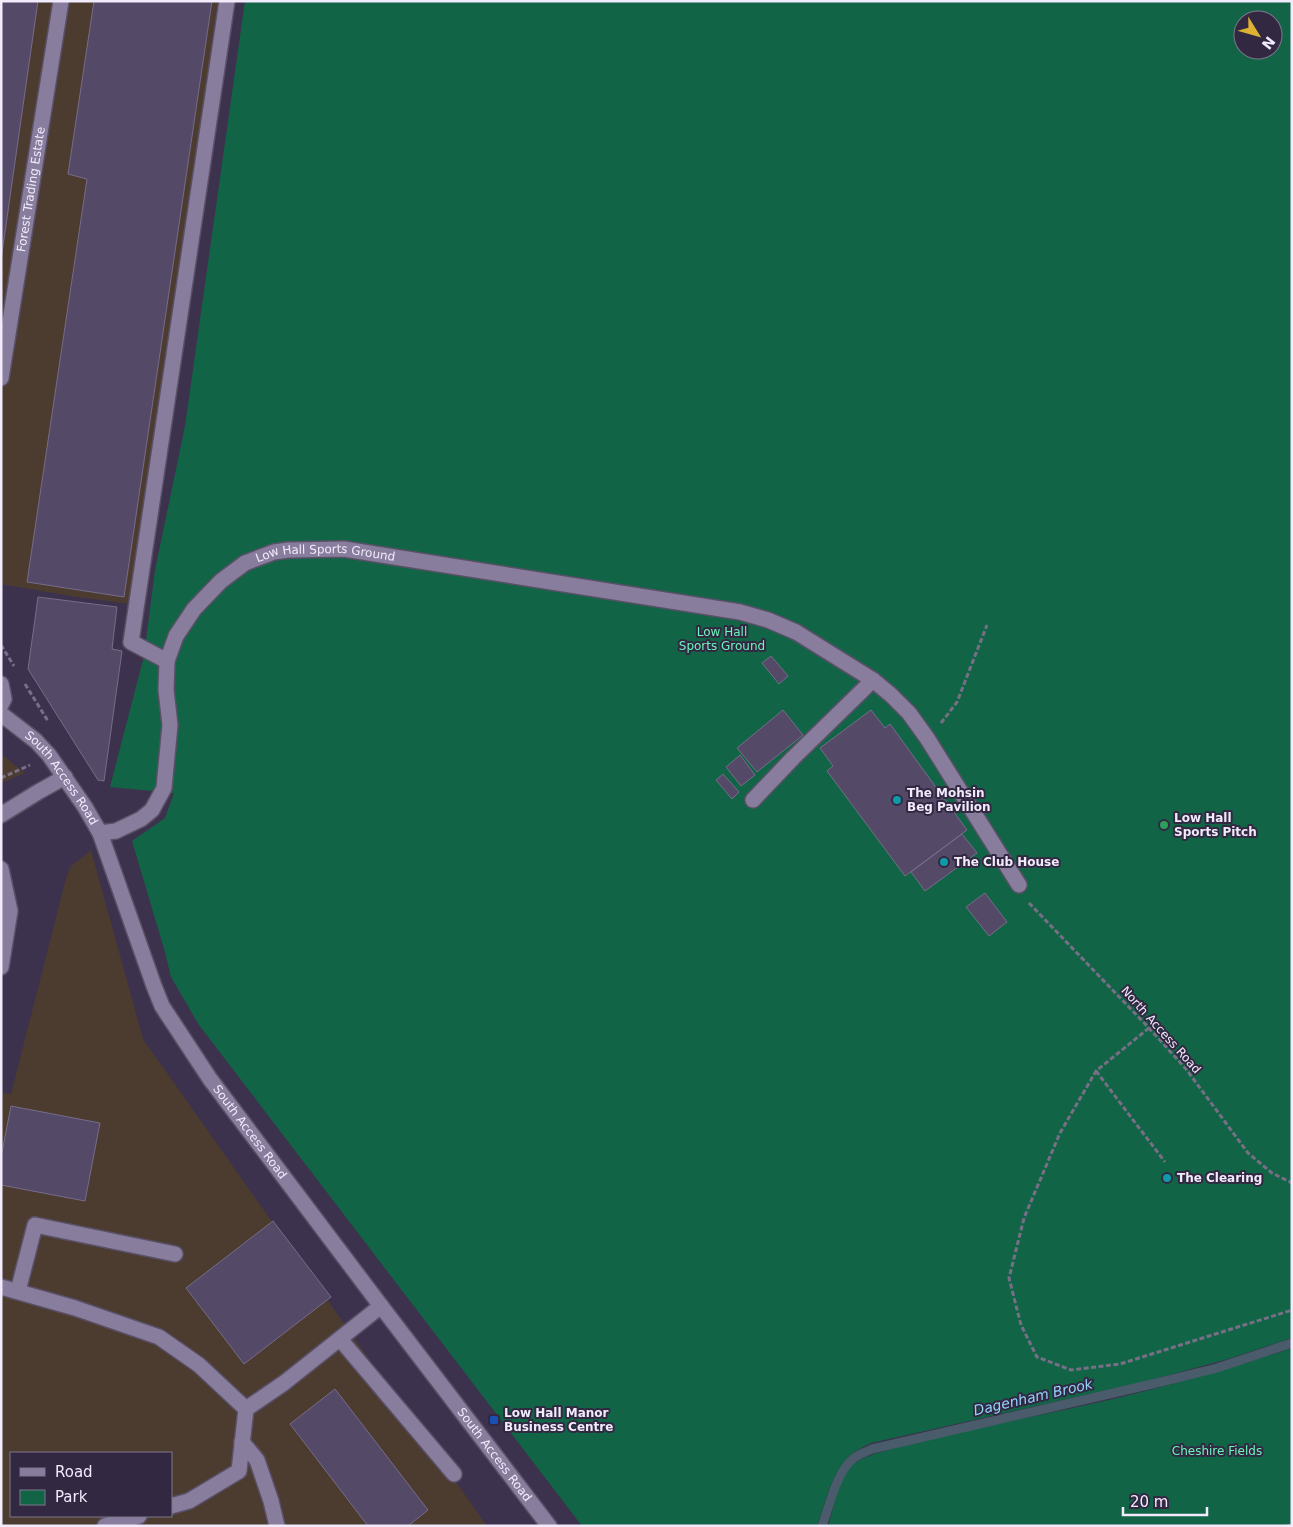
<svg xmlns="http://www.w3.org/2000/svg" width="1293" height="1527" viewBox="0 0 1293 1527" font-family="'DejaVu Sans',sans-serif">
<rect width="100%" height="100%" fill="#3c324d"/>
<path fill="#4b3c2f" fill-rule="evenodd" d="M1,1h217l-6,37 -19,199 -55,368 -61,-8 -76,-13z
M1,754l24,19 -24,10z
M91,850l52,189 344,487h-486v-433l10,1 54,-212 5,-15zM11,1453h160v63h-160z"/>
<path fill="#116546" fill-rule="evenodd" d="M245,1h1047v1337l-64,21 -81,22 -276,62c-7,4 -17,8 -23,14 -18,19 -22,45 -31,69h-235l-383,-501 -28,-48 -6,-25 -33,-111 33,-23 9,-25 -64,-6 34,-131 11,-86 30,-144zM1243,20h30v30h-30z
M1292,1348v178h-464c7,-21 10,-51 30,-65 14,-8 42,-14 58,-18 49,-12 99,-23 148,-33 77,-16 153,-37 228,-62z"/>
<g fill="none" stroke-linecap="round" stroke-linejoin="round">
<path stroke="#4a5c6c" stroke-width="9" d="M822,1526c8,-21 14,-54 32,-68 5,-4 12,-6 18,-9l293,-68 52,-13 75,-25"/>
</g>
<path fill="#544966" stroke="#776c8a" d="M1,1h37l-37,259z
M94,1h118l-88,596 -97,-15 60,-403 -19,-5z
M38,597l79,10 -5,42 10,2 -18,130 -6,-1 -70,-111z
M771,656l17,20 -9,8 -17,-21z
M783,710l20,25 -46,37 -20,-24z
M871,710l14,18 5,-4 77,106 -62,46 -78,-105 6,-5 -13,-18z
M740,755l15,20 -14,11 -15,-19z
M723,774l16,18 -7,7 -16,-19z
M962,834l15,19 -52,38 -14,-19z
M985,893l22,29 -18,14 -23,-29z
M11,1106l89,17 -15,78 -84,-16v-28z
M273,1221l58,76 -87,67 -58,-76z
M335,1389l93,121 -20,16h-40l-78,-102z"/>
<g fill="none" stroke-linecap="round" stroke-linejoin="round">
<g stroke="#595067" stroke-width="18">
<g id="minor">
<path id="s1" d="M1,378l60,-377"/>
<path d="M167,661l-36,-19 96,-641"/>
<path d="M1,684l3,15 -3,6"/>
<path id="s2" d="M1,714l35,27 13,14 36,52 15,26 54,153 8,20 48,73 171,227 168,220"/>
<path d="M753,800l40,-42 80,-78"/>
<path d="M1,815l37,-23 27,-15"/>
<path id="s3" d="M100,833l16,-2 25,-12 11,-9 12,-22 6,-63 -4,-35 1,-29 9,-25 18,-27 27,-28 24,-18 29,-11 15,-2 55,-1 396,63 28,8 28,12 77,48 18,15 18,18 18,25 92,147"/>
<path d="M1,869l9,42 -9,56"/>
<path d="M1,1287l74,21 84,29 40,28 47,44 38,-26 97,-77"/>
<path d="M18,1291l17,-66 140,29"/>
<path d="M340,1339l114,135"/>
<path d="M242,1442l15,18 14,41 6,25"/>
<path d="M171,1506l18,-5 50,-30 7,-62"/>
<path d="M105,1526l34,-10"/>
</g>
</g>
<path stroke="#786f87" stroke-width="3" stroke-dasharray="5 2.5" stroke-linecap="butt" d="M1,645l13,21
M25,684l23,37
M941,723l16,-21 30,-77
M1,778l29,-13
M1029,903l120,125 37,41 62,84 24,20 20,10
M1149,1028l-53,43 -36,62 -36,85 -15,60 12,47 16,32 34,13 49,-6 172,-54
M1096,1071l69,91
M1287,1526l5,-1"/>
<use href="#minor" stroke="#897d9d" stroke-width="15"/>
</g>
<g fill="#0f9aa8" stroke="#322842" stroke-width="2">
<circle cx="897" cy="800" r="5"/>
<circle cx="944" cy="862" r="5"/>
<circle cx="1167" cy="1178" r="5"/>
</g>
<circle fill="#2e9e5b" stroke="#322842" stroke-width="2" cx="1164" cy="825" r="5"/>
<rect fill="#1a4fb4" stroke="#322842" stroke-width="2" x="489" y="1415" width="10" height="10" rx="2.5"/>
<g text-anchor="middle" dominant-baseline="central" stroke-width="4" stroke-linejoin="round" paint-order="stroke">
<g font-size="12" fill="#f1ebfc" stroke="#322842">
<text stroke="none"><textPath href="#s1" startOffset="191">Forest Trading Estate</textPath></text>
<text stroke="none"><textPath href="#s3" startOffset="421">Low Hall Sports Ground</textPath></text>
<text stroke="none"><textPath href="#s2" startOffset="89">South Access Road</textPath></text>
<text transform="translate(1161 1030) rotate(48)">North Access Road</text>
<text stroke="none"><textPath href="#s2" startOffset="494">South Access Road</textPath></text>
<text stroke="none"><textPath href="#s2" startOffset="899">South Access Road</textPath></text>
</g>
<g font-size="12" fill="#6ef5bb" stroke="#322842">
<text x="722" y="632">Low Hall<tspan x="722" dy="14">Sports Ground</tspan></text>
<text x="1217" y="1451">Cheshire Fields</text>
</g>
<g font-size="12" font-weight="bold" fill="#f1ebfc" stroke="#322842" text-anchor="start">
<text x="907" y="793">The Mohsin<tspan x="907" dy="14">Beg Pavilion</tspan></text>
<text x="1174" y="818">Low Hall<tspan x="1174" dy="14">Sports Pitch</tspan></text>
<text x="954" y="862">The Club House</text>
<text x="1177" y="1178">The Clearing</text>
<text x="504" y="1413">Low Hall Manor<tspan x="504" dy="14">Business Centre</tspan></text>
</g>
<g font-size="14" font-style="italic" fill="#92d3fc" stroke="#322842">
<text transform="translate(1033 1397) rotate(-13)">Dagenham Brook</text>
</g>
</g>
<rect width="1293" height="1527" fill="none" stroke="#f1ebfc" stroke-width="5"/>
<rect x="10" y="1452" width="162" height="65" fill="#322842" stroke="#7e768c"/>
<rect x="20" y="1468" width="25" height="8" fill="#897d9d" stroke="#7e768c"/>
<text x="55" y="1477" font-size="15" fill="#f1ebfc">Road</text>
<rect x="20" y="1490" width="25" height="15" fill="#116546" stroke="#7e768c"/>
<text x="55" y="1502" font-size="15" fill="#f1ebfc">Park</text>
<g transform="translate(1258 35) rotate(127)"><circle r="24" fill="#322842" stroke="#7e768c"/>
<path d="M0-4L9 19L0 12L-9 19Z" fill="#deb133"/>
<text y="-8" font-size="14" font-weight="bold" text-anchor="middle" fill="#f1ebfc">N</text>
</g>
<path d="M1123 1507v8h84v-8" fill="none" stroke="#f1ebfc" stroke-width="2.5"/>
<text x="1130" y="1507" font-size="15" fill="#f1ebfc" stroke="#322842" stroke-width="4" paint-order="stroke">20 m</text>
</svg>
